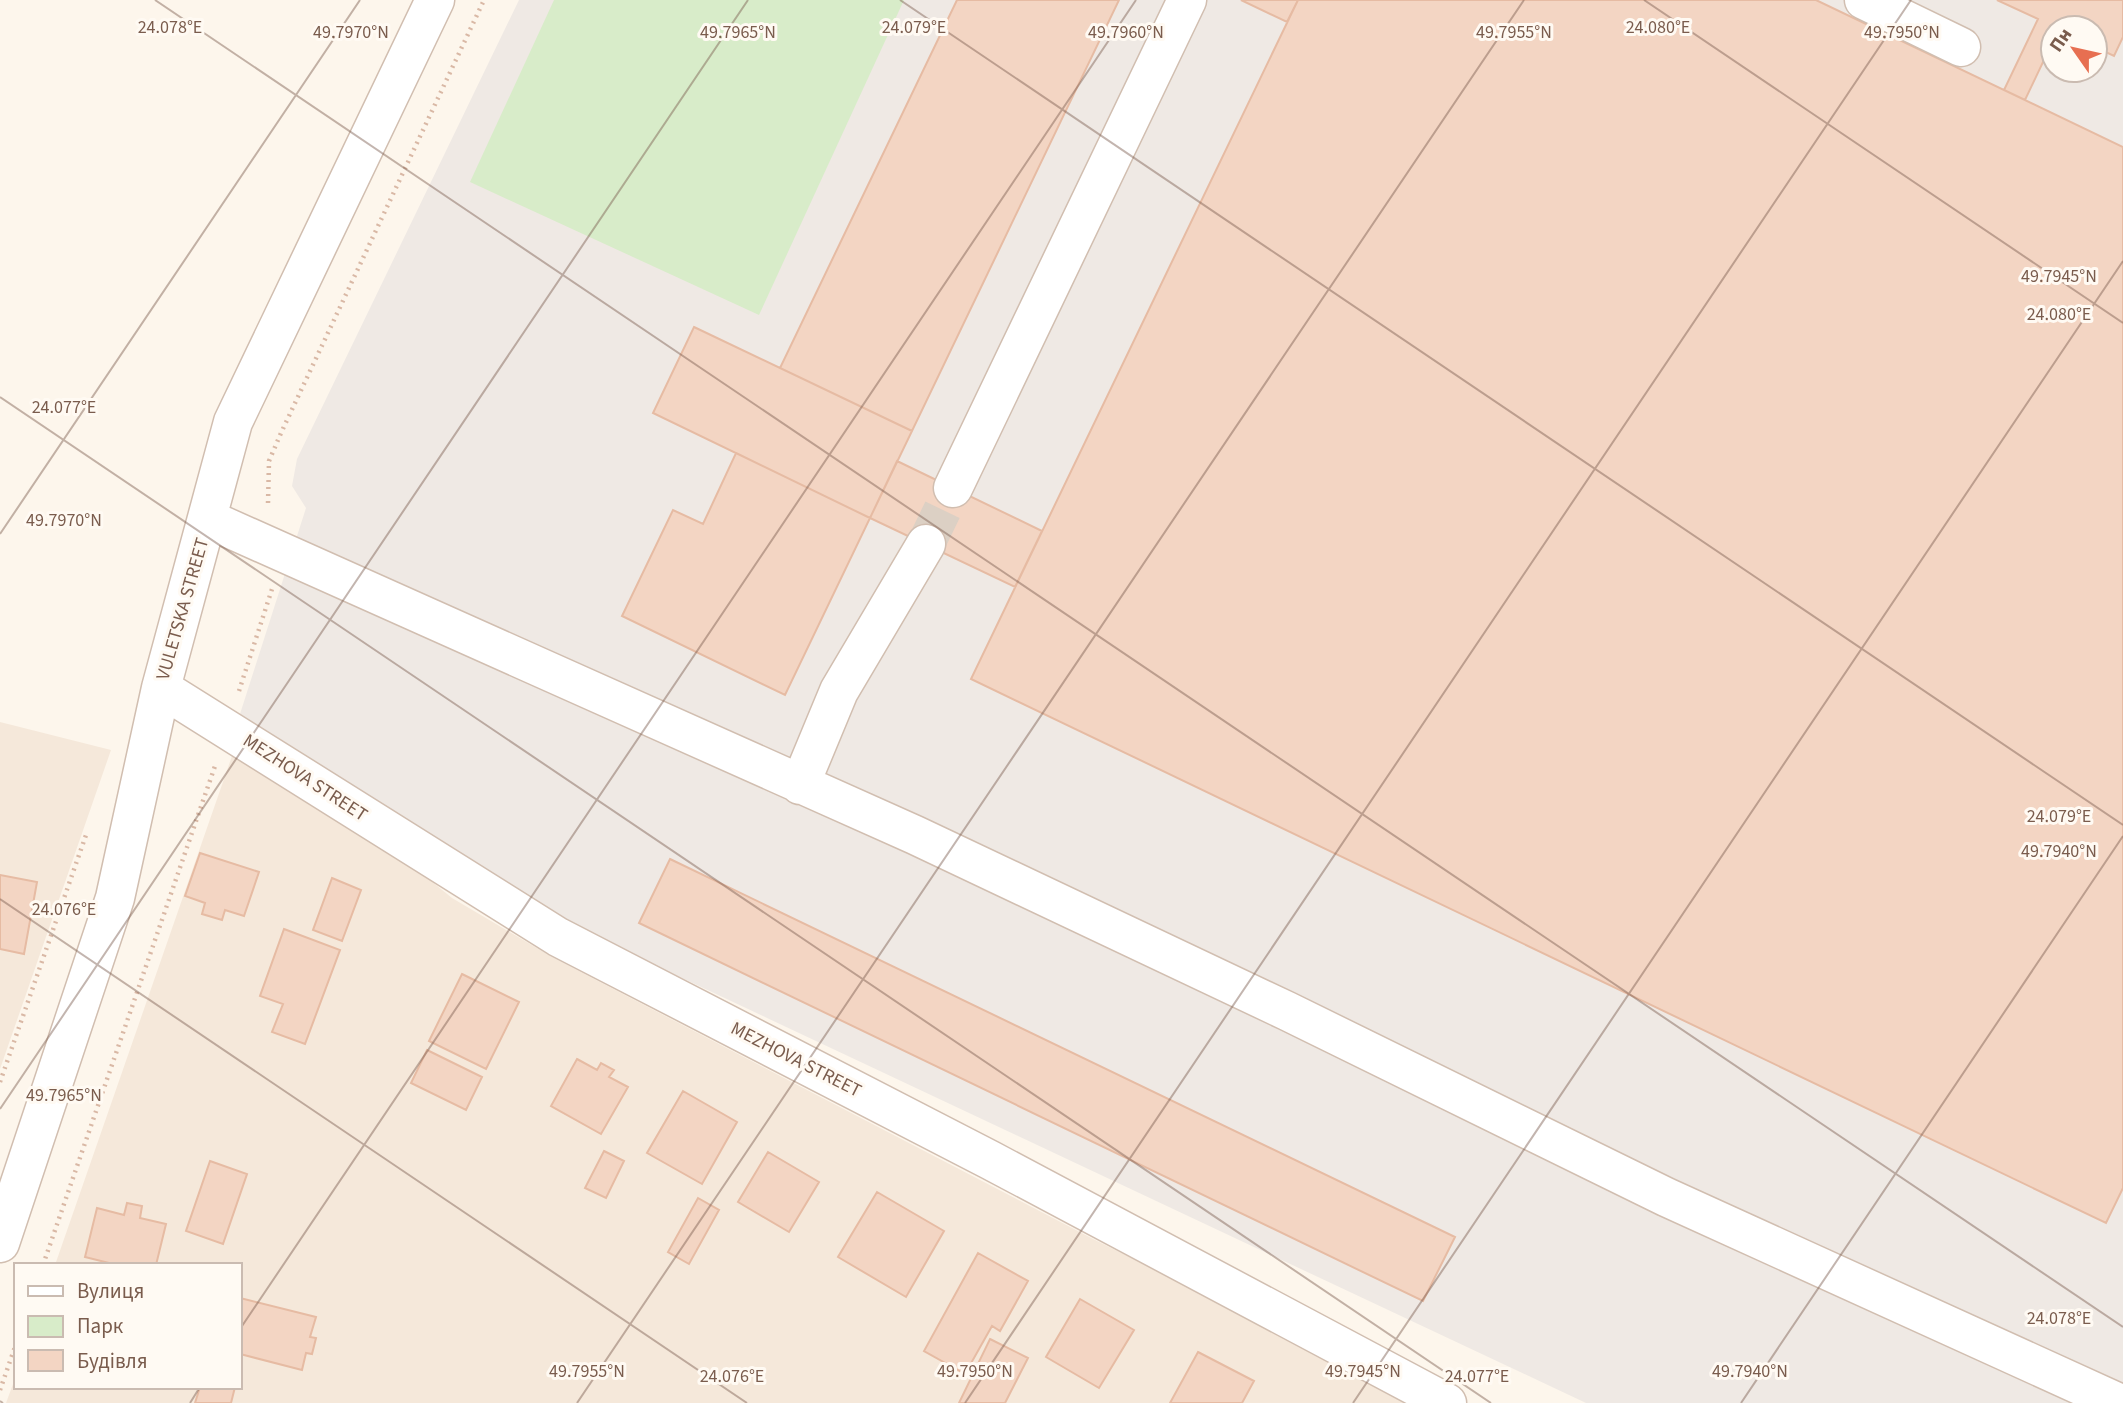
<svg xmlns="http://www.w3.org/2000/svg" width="2123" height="1403" viewBox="0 0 2123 1403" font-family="'Source Sans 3',sans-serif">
<rect width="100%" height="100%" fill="#fdf6ec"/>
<path fill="#f5e8da" d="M0,722l111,28 -111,319z
M232,756l150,85 70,57 100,59 545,284 328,162h-1419l10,-27v11h224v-122h-185z"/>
<path fill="#efe9e4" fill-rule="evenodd" d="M519,0h1604v1403h-537l-1038,-488 -308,-201 66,-206 -14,-22 5,-27zM2053,28h42v42h-42z"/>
<path fill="#d8ecc9" d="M554,0h350l-145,315 -289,-133z"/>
<path fill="#f3d5c3" stroke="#e6bba3" stroke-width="2" d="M957,0h162l-207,431 -132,-63z
M1241,0h57l-11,22z
M1298,0h518l307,147v1041l-17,35 -1135,-544z
M1997,0h126v37l-9,19 -19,-9v-19h-42v13l-28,59 -21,-10 34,-71z
M694,327l218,104 -42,87 -217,-105z
M736,453l134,65 -85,177 -163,-79 51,-106 30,14z
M897,461l145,70 -27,56 -145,-69z
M200,853l59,19 -15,44 -19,-6 -3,10 -20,-6 3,-11 -20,-7z
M670,859l785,378 -32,64 -784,-378z
M0,875l37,7 -13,72 -24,-5z
M332,878l29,12 -19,51 -29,-11z
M284,929l56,21 -35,94 -33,-12 11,-28 -23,-8z
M462,974l57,28 -33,67 -57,-28z
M427,1050l55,27 -16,33 -55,-27z
M577,1059l20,11 4,-7 13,7 -5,7 19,10 -27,47 -50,-28z
M683,1091l54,31 -35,62 -55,-31z
M604,1151l20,10 -18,37 -21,-10z
M768,1152l51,30 -30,50 -51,-30z
M210,1161l37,13 -24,70 -37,-13z
M877,1192l67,39 -38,66 -68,-40z
M698,1198l21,12 -30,54 -21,-12z
M127,1203l15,3 -2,12 26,6 -10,41h-39l-32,-8 12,-49 27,7z
M978,1253l50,28 -28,50 -8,-5 -27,48 -41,-23z
M240,1298l76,19 -6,20 6,1 -4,16 -6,-1 -4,17 -62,-16z
M1080,1299l54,31 -35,58 -53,-31z
M990,1339l38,19 -23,45h-46z
M1198,1352l56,29 -12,22h-72z
M200,1387h35l-4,16h-36z"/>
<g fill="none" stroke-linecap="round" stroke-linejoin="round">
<path stroke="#dcd0c4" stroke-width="38" stroke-dasharray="38 19" stroke-linecap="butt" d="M926,544l27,-56"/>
<g stroke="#d1beb0" stroke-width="41">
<path id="minor" d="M1864,0l97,47
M953,488l234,-488
M208,519l707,316 372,176 379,186 453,206
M161,688l397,249 432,223 457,243
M800,785l39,-94 87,-147
M0,1243l115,-345 46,-210 72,-266 202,-422"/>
</g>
<path stroke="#d9b8a5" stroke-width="4.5" stroke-dasharray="2 5" stroke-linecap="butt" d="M268,503l1,-42 12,-28 203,-433
M239,691l33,-102
M0,1082l86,-247
M43,1265l172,-499
M0,1390l16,-46"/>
<use href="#minor" stroke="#fff" stroke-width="38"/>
</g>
<path fill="none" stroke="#7a5c4d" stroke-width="2" stroke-opacity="0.45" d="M155,0l1968,1327M900,0l1223,825M1644,0l479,323M0,397l1491,1006M0,534l360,-534M0,899l747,504M0,1109l748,-1109M240,1329l896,-1329M0,1401l3,2M190,1403l10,-16M577,1403l947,-1403M965,1403l946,-1403M1353,1403l770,-1142M1741,1403l382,-567"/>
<g text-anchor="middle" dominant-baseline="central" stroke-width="6" stroke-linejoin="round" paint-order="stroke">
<g font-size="19" fill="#7a5c4d" stroke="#fffaf3">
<text transform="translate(183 609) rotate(-74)">VULETSKA STREET</text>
<text transform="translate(305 778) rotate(33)">MEZHOVA STREET</text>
<text transform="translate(796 1060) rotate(27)">MEZHOVA STREET</text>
</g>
</g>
<g font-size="18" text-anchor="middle" fill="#7a5c4d" stroke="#fffaf3" stroke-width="6" stroke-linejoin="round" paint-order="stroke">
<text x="170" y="33">24.078°E</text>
<text x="914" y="33">24.079°E</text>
<text x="1658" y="33">24.080°E</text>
<text x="351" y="38">49.7970°N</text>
<text x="738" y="38">49.7965°N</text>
<text x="1126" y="38">49.7960°N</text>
<text x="1514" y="38">49.7955°N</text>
<text x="1902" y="38">49.7950°N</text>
<text x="2059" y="282">49.7945°N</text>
<text x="2059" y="320">24.080°E</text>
<text x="64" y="413">24.077°E</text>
<text x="64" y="526">49.7970°N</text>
<text x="2059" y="822">24.079°E</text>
<text x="2059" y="857">49.7940°N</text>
<text x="64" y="915">24.076°E</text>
<text x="64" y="1101">49.7965°N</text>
<text x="2059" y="1324">24.078°E</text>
<text x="587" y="1377">49.7955°N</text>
<text x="975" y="1377">49.7950°N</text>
<text x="1363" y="1377">49.7945°N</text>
<text x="1750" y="1377">49.7940°N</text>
<text x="732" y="1382">24.076°E</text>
<text x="1477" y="1382">24.077°E</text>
</g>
<rect x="14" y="1263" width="228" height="126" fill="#fffaf3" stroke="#cabbb1" stroke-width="2"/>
<rect x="28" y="1286" width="35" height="10" fill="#ffffff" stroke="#cabbb1" stroke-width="2"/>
<text x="77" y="1298" font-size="21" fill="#7a5c4d">Вулиця</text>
<rect x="28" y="1316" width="35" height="21" fill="#d8ecc9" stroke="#cabbb1" stroke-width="2"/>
<text x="77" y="1333" font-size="21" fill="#7a5c4d">Парк</text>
<rect x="28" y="1350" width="35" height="21" fill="#f3d5c3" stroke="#cabbb1" stroke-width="2"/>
<text x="77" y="1368" font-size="21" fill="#7a5c4d">Будівля</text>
<g transform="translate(2074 49) rotate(304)"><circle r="33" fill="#fffaf3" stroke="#cabbb1" stroke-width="2"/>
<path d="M0-5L12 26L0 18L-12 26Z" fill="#e76f51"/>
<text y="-10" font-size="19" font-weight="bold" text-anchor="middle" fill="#7a5c4d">Пн</text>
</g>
</svg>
